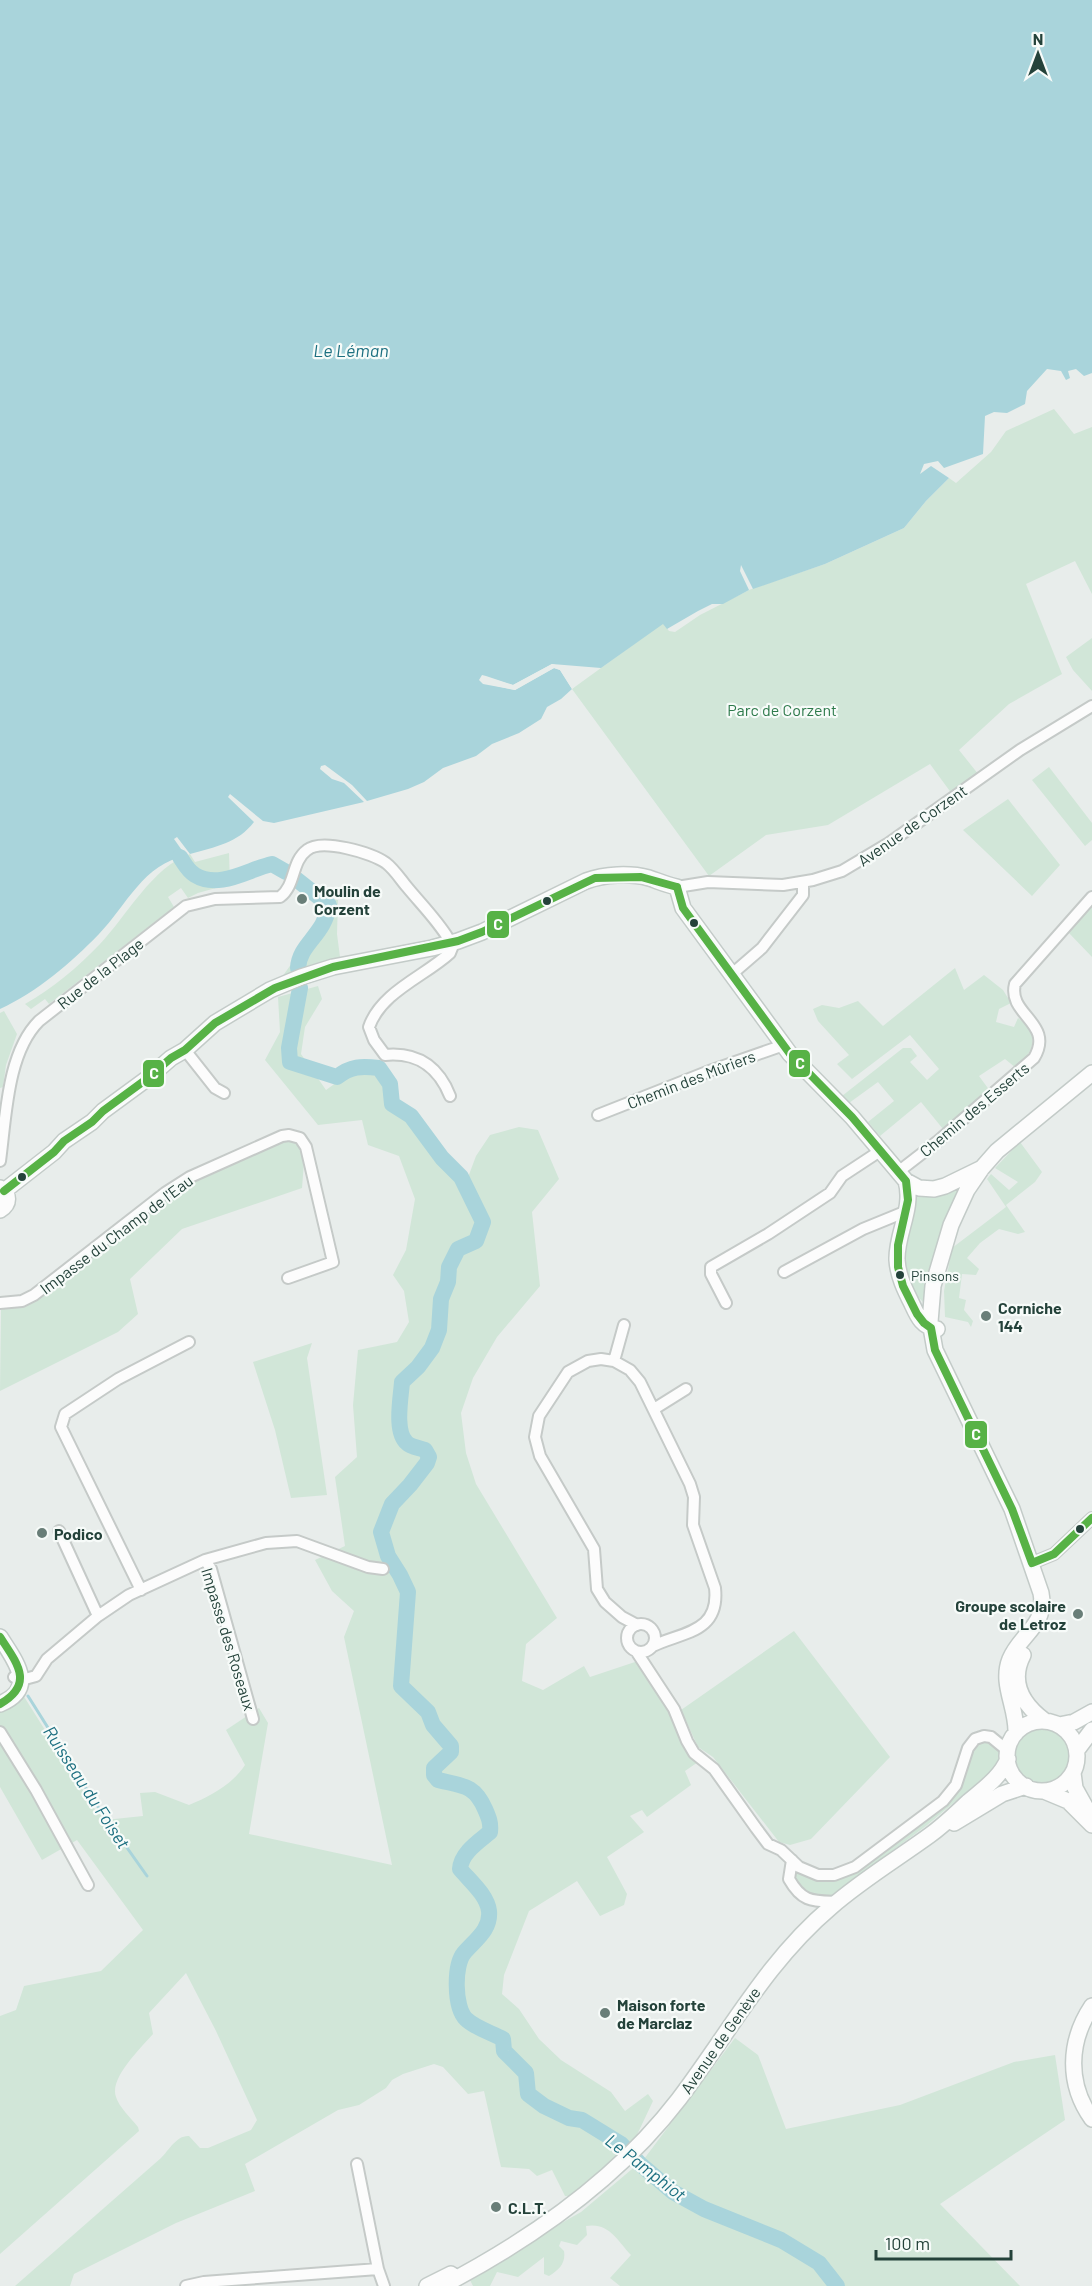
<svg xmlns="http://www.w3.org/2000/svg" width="1092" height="2286" viewBox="0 0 1092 2286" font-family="Barlow,sans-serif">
<rect width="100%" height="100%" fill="#e8edeb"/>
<path fill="#d1e6d8" d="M1054,409l20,25 18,-7v167l-17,-33 -49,23 36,90 -53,30 -50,46 20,25 -27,19 -22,-30 -102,61 -62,10 -57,41 -137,-187 91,-66 6,8 6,1 25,-17 49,-25 76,-26 79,-36 22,-27 23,-23 7,5 35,-31 15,-21z
M1092,638v53l-19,-21 -7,-13z
M1049,767l43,56v17l-7,6 -53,-66z
M1008,799l52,66 -28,31 -69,-66z
M229,853l1,31 -32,9 -10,5 -7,-10 -13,9 6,10 -125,97 -4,-5 -14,10 -6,-5c27,-15 53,-37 75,-60 26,-27 53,-78 90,-90l5,8z
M296,874l30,25 12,1 -1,34 3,23 -58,20 32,-45 9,-20 -30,-28z
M1092,903v54l-23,-24z
M955,968l9,22 20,-15 19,15 8,13 -12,6 -3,13 18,5 4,-9 14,11c3,18 -3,27 -16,39l-11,-9 -26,17 11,15 -47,38 -22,-27 -41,34 -12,-14 26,-21 -16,-19 -29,21 -7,-7 61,-48h8l6,8 -7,6 17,18 12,-11 -29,-34 -58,44 -15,-15 12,-9 -31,-34 -5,-12 9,-4 17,3 19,-7 25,25z
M318,986l4,13 -17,28 -4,27 25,36 25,-18h25l91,108 9,-24 14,-21 29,-8 19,3 21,49 -27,33 8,74 -43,51 -24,41 -12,35 5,40 10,31 81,134 -31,26 -4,37 21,9 41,-24 6,11 48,-16 35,55 25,46 -13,9 6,14 -44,32 -5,-7 -12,6 14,16 -37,25 20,37 -3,11 -24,11 -23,-35 -48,30 -25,64 -2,19 17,15 20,30 22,21 50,32 14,19 23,-17 5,7 -17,36 -23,26 -43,33h-5l-13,-26 -15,6 -8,-7 -28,-2 -17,-76 -16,3 -25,-27 -9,-3 -31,10 -11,6 -6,8 -27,17 -21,5 -93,54 10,27 -79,32 -102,51 -4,12h-55l146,-128c8,-8 16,-23 28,-22l11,12h8l43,-18 6,-10 -41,-89 -30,-58 -37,40 4,21c-12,14 -44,44 -37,63 3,10 15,21 22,30l1,4 -139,123v-238l16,-6 8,-24 77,-15 42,-41 -66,-90 -35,20 -42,-73v-74l23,-18 71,113 11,12 38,-4 -3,-23 15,-1 34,13c20,-8 44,-21 56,-40l-19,-35 33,-22 9,15 -19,111 143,31 -48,-228 10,-26 -22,-20 -17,-31 30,-14 -10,-69 22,-20 -4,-52 5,-55 39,-8 12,-20 -5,-31 -11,-16 13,-25 9,-51 -16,-43 -31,-11 -6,-25 -44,5 -53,-65 15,-28 -2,-35z
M4,1011l13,23 -11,31 -3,22 -3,1v-75z
M292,1139l7,3 5,20 -2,26 -120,41 -52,50 8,35 -20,18 -118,59 1,-81 30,-11 135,-102 27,-16 89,-40z
M1020,1142l22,30 -7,10 -29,23 19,27 -7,2 -19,-5 -19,14 -13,15 12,11 -3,6 -14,-1 -3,24 7,2 -2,10 9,11 -2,6 -3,-5 -23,-5 -1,-26 8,-43 54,-41 -19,-28 4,-5 18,16 9,-8 -23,-14z
M959,1184l-4,16 -29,105c-8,-8 -19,-19 -22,-30 -8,-23 5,-61 9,-85z
M312,1343l-5,15 20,137 -36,3 -16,-68 -22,-68z
M794,1631l96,126 -79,82 -21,6 -11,-3 -66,-85 -15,-10 -17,-37z
M1014 1756a29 29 0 1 1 58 0a29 29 0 1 1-58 0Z
M990,1740c13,14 13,14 6,33h-7l-63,53 -97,71h-20l-14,-15 -2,-13 40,9 116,-77 25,-57z
M735,2038l23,17 28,74 114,-24 114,-43 41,-7 10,65 -125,84 80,82h-400l-10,-8 21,-23c-14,-15 -22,-33 -45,-29l1,9 -10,10 -16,-4 -2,5 5,5c2,12 -5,19 -15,25l-5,-2v-17l-26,20 -21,-5 -7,14h-17l-5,-10 113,-64 63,-53z"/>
<path fill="#a9d4db" d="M0,0h1092v373l-8,3 -8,-7 -8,2 2,7 -4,2 -5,-9 -14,-2 -20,22 -2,13 -18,9 -13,-1 -9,4 -2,38 -39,14 -6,-7 -14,3 -4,10 11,-8 18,12 -23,23 -22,27 -79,36 -72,25 -12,-24 -1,6 9,19 -26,14h-11l-14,7 -31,18 -4,-5 -62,44 -49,-4 -39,21 -31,-9 1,7 32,7 39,-22 6,2 12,19 -11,10 -14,8 -6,12 -22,14 -27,11 -16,12 -33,12 -19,14 -16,7 -41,12 -15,-16 -27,-20 -4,1 -1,3 12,10 12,4 20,19 -90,21 -11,-2 -33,-27 -2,3 26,25c-16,21 -39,25 -64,32l-13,-17 -3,2 12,17c-42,7 -60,50 -87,78 -28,29 -62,58 -99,75z"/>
<path fill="#e8edeb" d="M552,664l11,3 2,3h-2l11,17 -2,2 -12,-19 -6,-2 -39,22 -32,-6 -4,-4 3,-5 4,1 27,9z"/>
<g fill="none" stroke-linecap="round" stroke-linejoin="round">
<path stroke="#a9d4db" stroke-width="3" d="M28,1696l68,108 51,72"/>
<path stroke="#a9d4db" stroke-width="16" d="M180,857c4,6 8,14 15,18 24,15 54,-6 77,-11l14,8
M296,879l33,26c-4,30 -30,39 -31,63
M300,988l-11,60 1,14 47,15c14,-11 24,-11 42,-9l11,16 2,20 19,12 31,42 19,19 22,45 -7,19 -18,8 -9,18 -1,15 -7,17 -2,31 -7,18 -14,19 -16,15c-1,15 -8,50 5,61 4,4 13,5 18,7l4,7 -2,6 -17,22 -18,19 -11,28 7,24 12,19 8,17 -7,94 27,26 5,13 18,21v6l-17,16v7l4,5c24,6 36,4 47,29 4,9 6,14 5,23 -12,10 -29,21 -30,37 10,12 27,26 29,42 2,19 -14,29 -25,42 -10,12 -10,54 2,66 9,9 26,14 37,20l1,12 22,22 2,21 16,12 25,12 13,2 39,24 19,20 33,28 31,17 77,31 38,23 18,23"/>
<g stroke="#c5cac8" stroke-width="14">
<path id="street" d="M677,887l31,-5 75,3 30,-5 29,-9 47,-28 131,-93 72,-44
M732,974l30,-26 41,-53v-13
M185,1050l30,38 9,5
M598,1115l114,-45 72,-25
M0,1161c6,-44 7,-108 39,-140l147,-115 29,-7 65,-2c16,-12 11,-35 27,-47 15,-12 65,3 79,13 8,6 15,17 21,24 14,17 30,33 41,51l4,10 -2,5c-25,23 -69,39 -81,74l5,13 11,15c32,-3 53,11 65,41
M898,1172l40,-31 96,-83c21,-35 -27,-43 -19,-74l77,-87
M784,1272l79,-43 44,-18
M0,1303l22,-2 12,-6 131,-102 25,-16 92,-41 7,-1 11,3 6,9 27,115 -45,16
M726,1303l-15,-29v-7l57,-33 62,-41 12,-17 38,-25
M614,1361l10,-36
M654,1409l32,-20
M59,1531l39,85
M205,1560l6,9 42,150
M1032,1563l22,-9 38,-36
M141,1590l-80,-163 4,-13 53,-35 71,-37
M627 1638a14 14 0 1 1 28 0a14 14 0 1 1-28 0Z
M637,1625l-15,-8 -17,-15 -8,-13 -3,-40 -54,-93 -5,-19 4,-21 29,-44 20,-11 13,-2 13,2 16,9 10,12 50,102 4,13 -1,28 22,63c5,45 -33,44 -62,58
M636,1651l38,58 13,32 7,12 20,16 42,59 12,16 13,6 18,17 19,8h16l21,-8 88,-66 13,-16 12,-37 7,-9 9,-3 7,1 17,14
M14,1677l11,2 11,-3 11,-17 51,-43 31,-21 76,-35 61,-17 31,-2 71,26 15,2
M0,1732l36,58 52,95
M792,1860l-3,19c13,23 23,22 47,23
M357,2164l21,105 6,17
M186,2286l18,-4 174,-13"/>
</g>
<g stroke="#c3cbc8" stroke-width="18">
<path id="secondary" d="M906,1181c8,27 -10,53 -9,79 1,16 8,30 15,44 6,13 10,23 25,25
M0,1188c10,6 10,16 0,22
M4,1191l50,-39 10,-11 28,-19 11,-11 45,-33 23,-20 14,-8 30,-27 55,-33 31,-13 32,-10 99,-19 26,-7 24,-9 104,-51c19,-7 44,-8 63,-3 9,3 18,7 28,9l6,21 107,146 62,63 54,64 13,7 15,1 11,-3 37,-18
M0,1637c15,24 38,51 0,67
M1023,1655c-14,27 -1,49 22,66
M1007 1756a35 35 0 1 1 70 0a35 35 0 1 1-70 0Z
M1059,1725l15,-3 18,-10
M1016,1733c1,-26 -16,-49 -6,-74 11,-26 37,-33 31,-66l-29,-84 -77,-159 -5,-28 3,-36 18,-61 16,-35 15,-22 15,-17 95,-78
M1077,1750l15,-20
M1073,1773l2,15 16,29
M1044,1791l24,10 24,24
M954,1823l48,-29 24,-8
M1092,2006c-24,36 -25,78 0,113
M427,2286l24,-12
M442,2286c90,-47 175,-106 237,-187 50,-66 88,-138 152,-192 31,-27 66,-48 99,-72 14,-10 26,-22 38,-33 15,-13 32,-24 40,-43"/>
</g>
<use href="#street" stroke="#fcfcfc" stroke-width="10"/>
<use href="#secondary" stroke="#fcfcfc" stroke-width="15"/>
<g stroke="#f7fbf9" stroke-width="12">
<path id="bus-1" d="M677,887l6,21 107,146 62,63 54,64 2,19 -10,45v22l5,19 14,28 7,9 7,5 4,22 77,159 20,54 22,-9 38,-36
M4,1191l50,-39 10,-11 28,-19 11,-11 45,-33 23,-20 14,-8 30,-27 60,-35 58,-21 125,-26 24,-9 113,-54 46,-1 36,10
M0,1637c17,26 35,47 0,67"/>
</g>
<use href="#bus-1" stroke="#57b246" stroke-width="8"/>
</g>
<g fill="#697e78" stroke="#f7fbf9" stroke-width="2">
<circle cx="302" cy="899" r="6"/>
<circle cx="986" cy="1316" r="6"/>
<circle cx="42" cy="1533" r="6"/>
<circle cx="1078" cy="1614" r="6"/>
<circle cx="605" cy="2013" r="6"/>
<circle cx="496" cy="2207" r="6"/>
</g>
<g fill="#24423a" stroke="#f7fbf9" stroke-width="2">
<circle cx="547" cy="901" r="5"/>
<circle cx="694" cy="923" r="5"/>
<circle cx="22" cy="1177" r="5"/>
<circle cx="900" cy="1275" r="5"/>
<circle cx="1080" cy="1529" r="5"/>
</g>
<g text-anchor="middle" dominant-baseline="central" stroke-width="4.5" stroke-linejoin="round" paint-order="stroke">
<g font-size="14" fill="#24423a" stroke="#f7fbf9" text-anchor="start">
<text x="911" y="1275">Pinsons</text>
</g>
<g font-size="16" fill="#2d7a4b" stroke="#f7fbf9">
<text x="782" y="709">Parc de Corzent</text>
</g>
<g font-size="16" fill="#24423a" stroke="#f7fbf9">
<text transform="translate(912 825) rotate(-35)">Avenue de Corzent</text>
<text transform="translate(100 973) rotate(-38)">Rue de la Plage</text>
<text transform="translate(691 1079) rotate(-21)">Chemin des Mûriers</text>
<text transform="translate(974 1109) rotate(-40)">Chemin des Esserts</text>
<text transform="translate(116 1234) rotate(-37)">Impasse du Champ de l'Eau</text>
<text transform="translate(229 1639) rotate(73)">Impasse des Roseaux</text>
<text transform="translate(720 2040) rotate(-55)">Avenue de Genève</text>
</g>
<g font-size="16" font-weight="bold" fill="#24423a" stroke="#f7fbf9" text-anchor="start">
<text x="314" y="890">Moulin de<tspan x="314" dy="18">Corzent</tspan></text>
<text x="998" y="1307">Corniche<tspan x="998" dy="18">144</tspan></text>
<text x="54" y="1533">Podico</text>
<text x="1066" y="1605" text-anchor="end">Groupe scolaire<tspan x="1066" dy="18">de Letroz</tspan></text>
<text x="617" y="2004">Maison forte<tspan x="617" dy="18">de Marclaz</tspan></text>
<text x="508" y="2207">C.L.T.</text>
</g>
<g font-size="18" font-style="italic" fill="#1c6f80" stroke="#f7fbf9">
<text x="351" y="350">Le Léman</text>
<text transform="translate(87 1787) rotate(57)">Ruisseau du Foiset</text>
<text transform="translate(646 2167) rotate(38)">Le Pamphiot</text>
</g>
</g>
<g stroke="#f7fbf9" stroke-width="2">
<rect x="486" y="910" width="24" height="29" rx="6" fill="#57b246"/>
<rect x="788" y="1049" width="23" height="29" rx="6" fill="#57b246"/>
<rect x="142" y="1059" width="23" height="29" rx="6" fill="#57b246"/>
<rect x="964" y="1420" width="24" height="29" rx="6" fill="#57b246"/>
</g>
<g font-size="16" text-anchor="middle" font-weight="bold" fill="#fff">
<text x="498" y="930">C</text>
<text x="800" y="1069">C</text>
<text x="154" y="1079">C</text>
<text x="976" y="1440">C</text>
</g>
<g transform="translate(1038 54)" stroke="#f7fbf9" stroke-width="4.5" paint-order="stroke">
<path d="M0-4.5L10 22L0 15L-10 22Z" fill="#24423a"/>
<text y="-9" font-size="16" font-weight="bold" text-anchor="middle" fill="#24423a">N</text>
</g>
<path d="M876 2250v9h135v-9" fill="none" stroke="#24423a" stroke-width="3"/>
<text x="885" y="2250" font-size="18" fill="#24423a" stroke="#f7fbf9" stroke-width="4.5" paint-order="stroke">100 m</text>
</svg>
